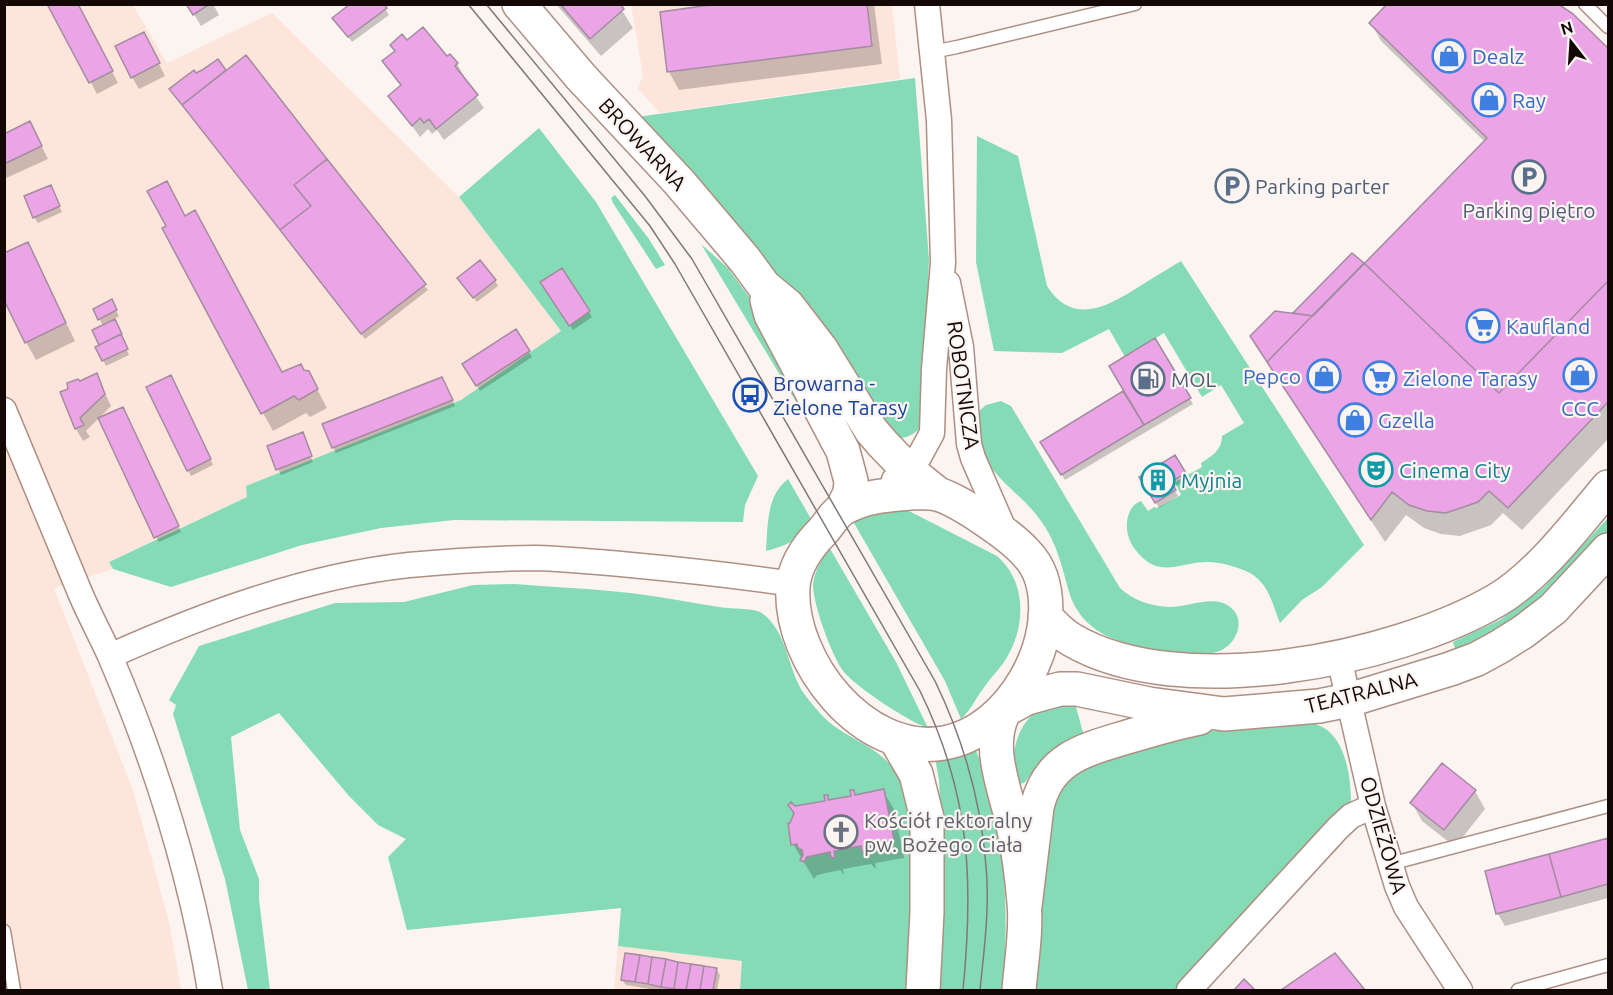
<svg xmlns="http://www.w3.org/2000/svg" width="1613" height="995" viewBox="0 0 1613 995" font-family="Ubuntu,sans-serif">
<rect width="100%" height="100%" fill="#fbf4f1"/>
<path fill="#fee5db" d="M5,5h128l34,58 105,-50 187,184 102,134 -100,69 -215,86 2,10 -138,65 3,8 -59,19 79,202 37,136 11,64h-176z
M631,5h261l8,74 -240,34 -22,-24 5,-14z
M618,946l125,15 -3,29h-126z"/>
<path fill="#85dbb5" d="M915,78l14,182 -7,166c-8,9 -16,13 -28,12l-257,-321z
M539,128l57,74 162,274 -13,29 -2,17 -289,-2 -73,8 -79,17 -131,42 -58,-18 -4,-7 138,-65 -1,-11 215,-86 100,-69 -102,-134z
M977,136l41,20 29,130c25,39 58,22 90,2 14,-9 29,-18 44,-27l183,284 -42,42 -20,13 -22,23c-8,-19 -10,-38 -30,-50 -12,-6 -26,-10 -40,-11 -31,-1 -51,20 -76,-14 -5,-7 -8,-17 -7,-26 1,-9 5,-18 14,-21l7,10 6,-4 3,1 24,-13 -6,-13 27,-15 -1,-4c11,-7 21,-13 21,-27l22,-13 -23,-38 -19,12 -38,-64 -39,24 -16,-28 -47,24 -68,-2 -18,-89z
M615,195l34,44 16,26 -9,4 -43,-66 -2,-5z
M701,244l27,24 22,30 69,128 -6,4z
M1001,401l10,5 109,182c14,13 31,18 50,19 20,0 50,-16 65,5 9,13 0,31 -13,38 -21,9 -47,3 -68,0 -37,-7 -73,-18 -85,-58 -7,-25 -12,-49 -28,-71 -19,-28 -56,-46 -63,-82 -2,-8 0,-18 0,-27l8,-7z
M788,479l26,45c-14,15 -28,22 -48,27 2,-26 0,-55 22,-72z
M899,508l8,2 90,46c30,26 29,71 9,103 -7,11 -16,19 -23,30 -8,10 -12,21 -22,30l-16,-38 -91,-158 6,-6z
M1608,518v13c-24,26 -48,53 -75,75 -23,19 -51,32 -78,43l-2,-7 47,-22 43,-32z
M829,547l67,115 32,66c-19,-6 -72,-41 -84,-56 -12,-15 -31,-68 -31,-87 1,-14 9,-26 16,-38z
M515,584c35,3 70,4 105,8 33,3 66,10 99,15 10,2 33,1 41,5 28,17 27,59 45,83 9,12 20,25 32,33 20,14 44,22 58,43 14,19 16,47 18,70l-4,149h-169l2,-29 -124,-15 3,-38 -214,22 -19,-73 18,-18 -28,-14 -29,-29 -70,-83 -48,24 9,93 19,49v20l11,91h-22l-23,-111 -52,-165 3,-9 -7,-5 30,-54 136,-43 69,-1 69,-17z
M1077,698l-1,9 8,29 -48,33 -12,14 -5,1c-2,-8 -5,-15 -5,-23 -1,-19 9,-43 27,-52 11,-5 24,-8 36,-11z
M1311,723c38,7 41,62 40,93l-162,174h-155l14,-190 22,-33 113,-35 91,-4z
M975,748c7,16 11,33 16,49 16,65 17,127 12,193h-64l1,-186 -1,-24 -4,-22z"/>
<path fill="#0003" d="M49,4h28l41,79 -21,11z
M188,4h25l6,11 -18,11z
M382,4l7,11 -37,27 -14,-18z
M556,4h62l15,24 -32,28z
M730,4h144l8,60 -203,26 -10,-18z
M1571,14l37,35v390l-86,91 -19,-17 -12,12 -31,11 -19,-2 -17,-6 -18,-13 -21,27 -102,-156 11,-72 58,-59 12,10 121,-123 -104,-101 -10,-18z
M407,42l50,22 7,12 -2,2 22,30 -40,32 -7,-10 -5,4 -4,-5 -8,8 -30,-41 12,-9 -18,-26z
M150,46l15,30 -26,13 -7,-12z
M217,61l211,229 -63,49 -191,-244z
M4,135h32l12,24 -44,20z
M53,192l9,20 -24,11 -4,-6z
M185,217l97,156 26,-1 19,36 -17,9 -4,-4 -33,18 -10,-18z
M27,244l48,97 -39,19 -10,-18z
M561,270l31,47 -19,13 -28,-42z
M495,280l3,6 -21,16 -15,-18z
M111,301l8,15 -5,3 15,36 -23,11 -9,-18 4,-2 2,-20 -9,-17z
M516,331l16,26 -52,34 -16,-26z
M1155,340l38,64 -128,76 -23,-38 83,-51z
M96,375l15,31 -25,25 4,6 -7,4 -7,-12 -14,-36z
M173,382l40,83 -22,11 -43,-88z
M445,384l10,22 -119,47 -3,-6z
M125,414l56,118 -22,10 -3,-5z
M303,437l10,25 -32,13 -13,-28z
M1175,457l13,22 -15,9 5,8 -19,12 -18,-30z
M853,791l3,6 27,-6 11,18 10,49 -29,5 1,6 -5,-5 -28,5 1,6 -4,-5 -23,5 -3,4 -21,-35 2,-36 32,-6v-6l3,6 23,-5z
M1475,791l10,18 -30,38 -33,-26 -10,-18z
M1608,840v58l-103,28 -7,-12 -11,-41z
M1334,955l29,35h-80z
M716,969l4,6 -3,15h-61l-30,-5 -4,-5z"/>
<path fill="#eba4e5" stroke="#a38ba0" stroke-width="1.5" d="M47,4h31l35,67 -24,12z
M186,4h24l-17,11z
M350,4h34l3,4 -39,29 -16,-19z
M560,4h60l4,5 -34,30z
M717,4h150l5,42 -205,26 -7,-60z
M1387,4h171l14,9 36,35v354l-100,106 -19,-17 -11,11 -32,11 -19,-2 -18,-6 -17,-13 -21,28 -121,-184 25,-25 38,5 174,-178 -118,-115z
M423,27l24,29 3,-2 8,9 -3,3 23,29 -42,34 -7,-10 -5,4 -4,-5 -8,8 -24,-30 13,-11 -19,-24 13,-10 -5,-6 12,-11 5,6z
M144,32l16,31 -29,15 -16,-32z
M246,55l81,104 -33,26 17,21 -31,24 -98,-125z
M218,59l8,11 -44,35 -13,-16 25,-19 2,3 6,-3z
M30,121l12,25 -38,18v-30z
M327,159l99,125 -65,50 -81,-104 31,-24 -17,-21z
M167,181l18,35 10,-6 87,162 19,-8 3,6 5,1 9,18 -19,11 -5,-4 -33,18 -99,-186 4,-2 -19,-35z
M51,185l9,21 -27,12 -9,-22z
M28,242l38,81 -41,20 -21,-43v-47z
M1352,253l12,10 -51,53 -20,-3z
M480,260l16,20 -23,18 -16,-20z
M1364,263l135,130 109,-112v121l-100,106 -19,-17 -11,11 -32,11 -19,-2 -18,-6 -17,-13 -21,28 -104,-158z
M562,268l28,43 -21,15 -29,-44z
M112,299l5,11 -19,10 -5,-11z
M115,319l7,15 -23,11 -7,-15z
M516,329l14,22 -54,35 -14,-22z
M121,334l7,15 -26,12 -7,-14z
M1155,338l36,60 -47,27 -35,-59z
M97,373l8,21 -25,24 4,7 -9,4 -15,-37 8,-3 -1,-6 11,-4 2,2z
M171,375l40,84 -24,12 -41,-84z
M442,377l11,23 -121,48 -10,-24z
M1123,391l21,34 -83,50 -21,-33z
M123,407l56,119 -25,12 -56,-120z
M303,432l9,24 -36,14 -9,-24z
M1175,455l11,18 -15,9 5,8 -21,13 -16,-26z
M1442,763l34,27 -32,40 -34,-27z
M884,789l10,51 -29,5 1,6 -4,1 -1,-6 -27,5 1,6 -4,1 -1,-6 -23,5 -3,5 -4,-2 3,-5 -1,-5 -4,-2 -1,-4 -6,1 -3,-22h2l4,-10 -6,-8 3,-3 4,4 30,-5 -1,-6h4v5l23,-4 -1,-6h4l1,5z
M1608,838v46l-47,13 -12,-43z
M1549,854l12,43 -65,17 -11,-43z
M625,953l15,2 -5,27 -14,-2z
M1335,953l30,37h-84z
M640,955l12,2 -4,27 -13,-2z
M652,957l14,2 -5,28 -13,-3z
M666,959l12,3 -4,27 -13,-2z
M678,962l13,2 -5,26 -12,-1z
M691,964l13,2 -4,24h-14z
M704,966l13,2 -4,22h-13z
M1244,979l11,11h-21z"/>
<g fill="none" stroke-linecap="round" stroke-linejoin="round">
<g stroke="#ae8f83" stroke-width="15">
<path id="lane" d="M1585,4l23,23
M932,52l25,-5 178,-43
M1390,864l218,-58
M4,931l10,59
M1518,990l90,-25"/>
</g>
<g stroke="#ae8f83" stroke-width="27">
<path id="street" d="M948,283l13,64 8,97 4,14 34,78
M4,410c26,62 51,123 77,185 9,21 20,41 29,61 46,107 81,220 100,334
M894,480l25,-23 13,-24 2,-64 9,-106 -4,-143 -12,-116
M110,656c94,-42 196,-80 299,-91 42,-4 84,-7 127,-7 31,1 63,4 95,7 54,5 108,11 162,19
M1339,658l34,148 24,80 9,21 54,83
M1189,990l149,-162 13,-12 22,-10"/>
</g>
<g stroke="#ae8f83" stroke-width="36">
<path id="secondary" d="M519,4l62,73 98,105 66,78 19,26 24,20 33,43 50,81 11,13 25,26 31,25
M767,300l4,15 72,136 8,30 -1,12 -8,16
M910,493c9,0 19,-1 27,1 21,5 76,43 90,60 6,6 11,15 14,23 21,64 -31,155 -97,166 -80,14 -156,-82 -151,-157 2,-22 15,-40 30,-55 6,-7 13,-19 21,-23 21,-12 43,-13 66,-15z
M1045,616c8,9 16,18 27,24 108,63 322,20 425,-40 42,-25 80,-76 111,-113
M1005,710l22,-12 33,-9h17l72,15 75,10 95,-8 30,-6 101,-31 27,-10 22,-12 24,-15 30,-23 55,-59
M1005,710c-21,37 2,82 9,120 5,24 8,49 10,73 3,26 -3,61 -5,87
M896,740l20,34 11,44v94l-4,78
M1025,906l12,-99c11,-49 47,-57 90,-70 24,-7 47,-14 72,-19"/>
</g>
<use href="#lane" stroke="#fff" stroke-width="12"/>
<use href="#street" stroke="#fff" stroke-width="24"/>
<use href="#secondary" stroke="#fff" stroke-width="33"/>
<path stroke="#817875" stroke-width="1.5" d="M468,4l182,222 25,38 245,427c50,102 54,188 43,299
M486,4l159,192 47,63 243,422c28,58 46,120 51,185 4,41 -2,84 -6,124"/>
</g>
<defs>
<g id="shop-ring" transform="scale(1.725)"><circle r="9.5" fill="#fbf4f1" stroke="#3f7fe0" stroke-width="1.5"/><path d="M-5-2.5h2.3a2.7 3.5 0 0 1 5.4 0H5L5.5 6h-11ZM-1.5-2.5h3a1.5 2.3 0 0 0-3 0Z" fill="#3f7fe0"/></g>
<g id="parking-ring" transform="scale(1.725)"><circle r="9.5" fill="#fbf4f1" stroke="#5c6f8a" stroke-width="1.5"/><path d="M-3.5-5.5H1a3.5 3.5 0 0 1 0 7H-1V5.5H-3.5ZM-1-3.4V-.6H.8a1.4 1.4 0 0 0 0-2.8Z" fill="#5c6f8a"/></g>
<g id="supermarket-ring" transform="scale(1.725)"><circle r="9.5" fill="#fbf4f1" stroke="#3f7fe0" stroke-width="1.5"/><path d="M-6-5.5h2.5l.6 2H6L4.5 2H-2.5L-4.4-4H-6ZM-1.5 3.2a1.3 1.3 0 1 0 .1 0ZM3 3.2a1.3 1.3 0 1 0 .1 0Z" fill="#3f7fe0"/></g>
<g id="fuel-ring" transform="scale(1.725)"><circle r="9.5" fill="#fbf4f1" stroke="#5c6f8a" stroke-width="1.5"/><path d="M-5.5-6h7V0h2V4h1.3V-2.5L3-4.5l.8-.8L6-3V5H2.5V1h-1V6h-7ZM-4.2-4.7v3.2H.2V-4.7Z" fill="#5c6f8a"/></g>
<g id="bus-ring" transform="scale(1.725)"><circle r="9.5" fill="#fbf4f1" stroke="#1a4fb4" stroke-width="1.5"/><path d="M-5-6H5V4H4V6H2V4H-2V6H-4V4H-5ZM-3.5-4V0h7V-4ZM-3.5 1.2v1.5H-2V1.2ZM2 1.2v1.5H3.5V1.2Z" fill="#1a4fb4"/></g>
<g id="theatre-ring" transform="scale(1.725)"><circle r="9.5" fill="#fbf4f1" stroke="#0f9aa8" stroke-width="1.5"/><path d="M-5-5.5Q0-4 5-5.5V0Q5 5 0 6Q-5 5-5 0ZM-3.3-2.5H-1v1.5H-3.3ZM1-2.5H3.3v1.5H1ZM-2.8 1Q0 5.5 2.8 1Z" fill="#0f9aa8"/></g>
<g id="building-ring" transform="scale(1.725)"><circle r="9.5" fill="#fbf4f1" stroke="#0f9aa8" stroke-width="1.5"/><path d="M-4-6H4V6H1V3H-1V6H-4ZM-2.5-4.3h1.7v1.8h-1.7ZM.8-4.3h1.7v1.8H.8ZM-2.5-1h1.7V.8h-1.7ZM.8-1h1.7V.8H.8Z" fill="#0f9aa8"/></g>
<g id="church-ring" transform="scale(1.725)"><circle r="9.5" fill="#fbf4f1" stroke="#6b7280" stroke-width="1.5"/><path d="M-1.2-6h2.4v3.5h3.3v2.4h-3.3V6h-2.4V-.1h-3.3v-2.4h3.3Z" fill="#6b7280"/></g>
</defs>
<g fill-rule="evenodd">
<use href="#shop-ring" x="1449" y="56"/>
<use href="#shop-ring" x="1489" y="100"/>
<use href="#parking-ring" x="1529" y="177"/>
<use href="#parking-ring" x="1232" y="186"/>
<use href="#supermarket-ring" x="1483" y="326"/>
<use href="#shop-ring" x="1580" y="375"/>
<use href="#shop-ring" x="1324" y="376"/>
<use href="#supermarket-ring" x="1380" y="378"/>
<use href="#fuel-ring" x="1148" y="379"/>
<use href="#bus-ring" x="750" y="395"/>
<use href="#shop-ring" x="1355" y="420"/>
<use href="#theatre-ring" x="1376" y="470"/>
<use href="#building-ring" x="1158" y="480"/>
<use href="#church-ring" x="841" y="832"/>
</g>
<g text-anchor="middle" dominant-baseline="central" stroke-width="4.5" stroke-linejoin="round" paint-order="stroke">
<g font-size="21" fill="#366cbe" stroke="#fbf4f1" text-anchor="start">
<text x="1472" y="56">Dealz</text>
<text x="1512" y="100">Ray</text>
<text x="1506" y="326">Kaufland</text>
<text x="1301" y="376" text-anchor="end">Pepco</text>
<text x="1403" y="378">Zielone Tarasy</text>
<text x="1580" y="408" text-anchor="middle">CCC</text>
<text x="1378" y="420">Gzella</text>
</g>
<g font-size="21" fill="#130805" stroke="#fbf4f1">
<text transform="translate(643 144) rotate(47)">BROWARNA</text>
<text transform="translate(964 385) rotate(82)">ROBOTNICZA</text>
<text transform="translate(1361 692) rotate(-14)">TEATRALNA</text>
<text transform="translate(1384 835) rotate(74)">ODZIEŻOWA</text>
</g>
<g font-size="21" fill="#4e5e75" stroke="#fbf4f1" text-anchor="start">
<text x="1255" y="186">Parking parter</text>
<text x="1529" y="210" text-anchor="middle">Parking piętro</text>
<text x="1171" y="379">MOL</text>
</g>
<g font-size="21" fill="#164399" stroke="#fbf4f1" text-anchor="start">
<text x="773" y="383">Browarna -<tspan x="773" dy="24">Zielone Tarasy</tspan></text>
</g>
<g font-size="21" fill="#0d838f" stroke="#fbf4f1" text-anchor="start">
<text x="1399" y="470">Cinema City</text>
<text x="1181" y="480">Myjnia</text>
</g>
<g font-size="21" fill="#5b616d" stroke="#fbf4f1" text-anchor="start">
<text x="864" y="820">Kościół rektoralny<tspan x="864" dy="24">pw. Bożego Ciała</tspan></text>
</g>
</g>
<rect width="1613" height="995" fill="none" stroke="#130805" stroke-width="12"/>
<g transform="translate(1571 42) rotate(343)" stroke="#fbf4f1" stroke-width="4.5" paint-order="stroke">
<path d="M0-4.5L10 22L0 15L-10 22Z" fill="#130805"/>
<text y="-9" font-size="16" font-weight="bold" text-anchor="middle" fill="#130805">N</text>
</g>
</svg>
